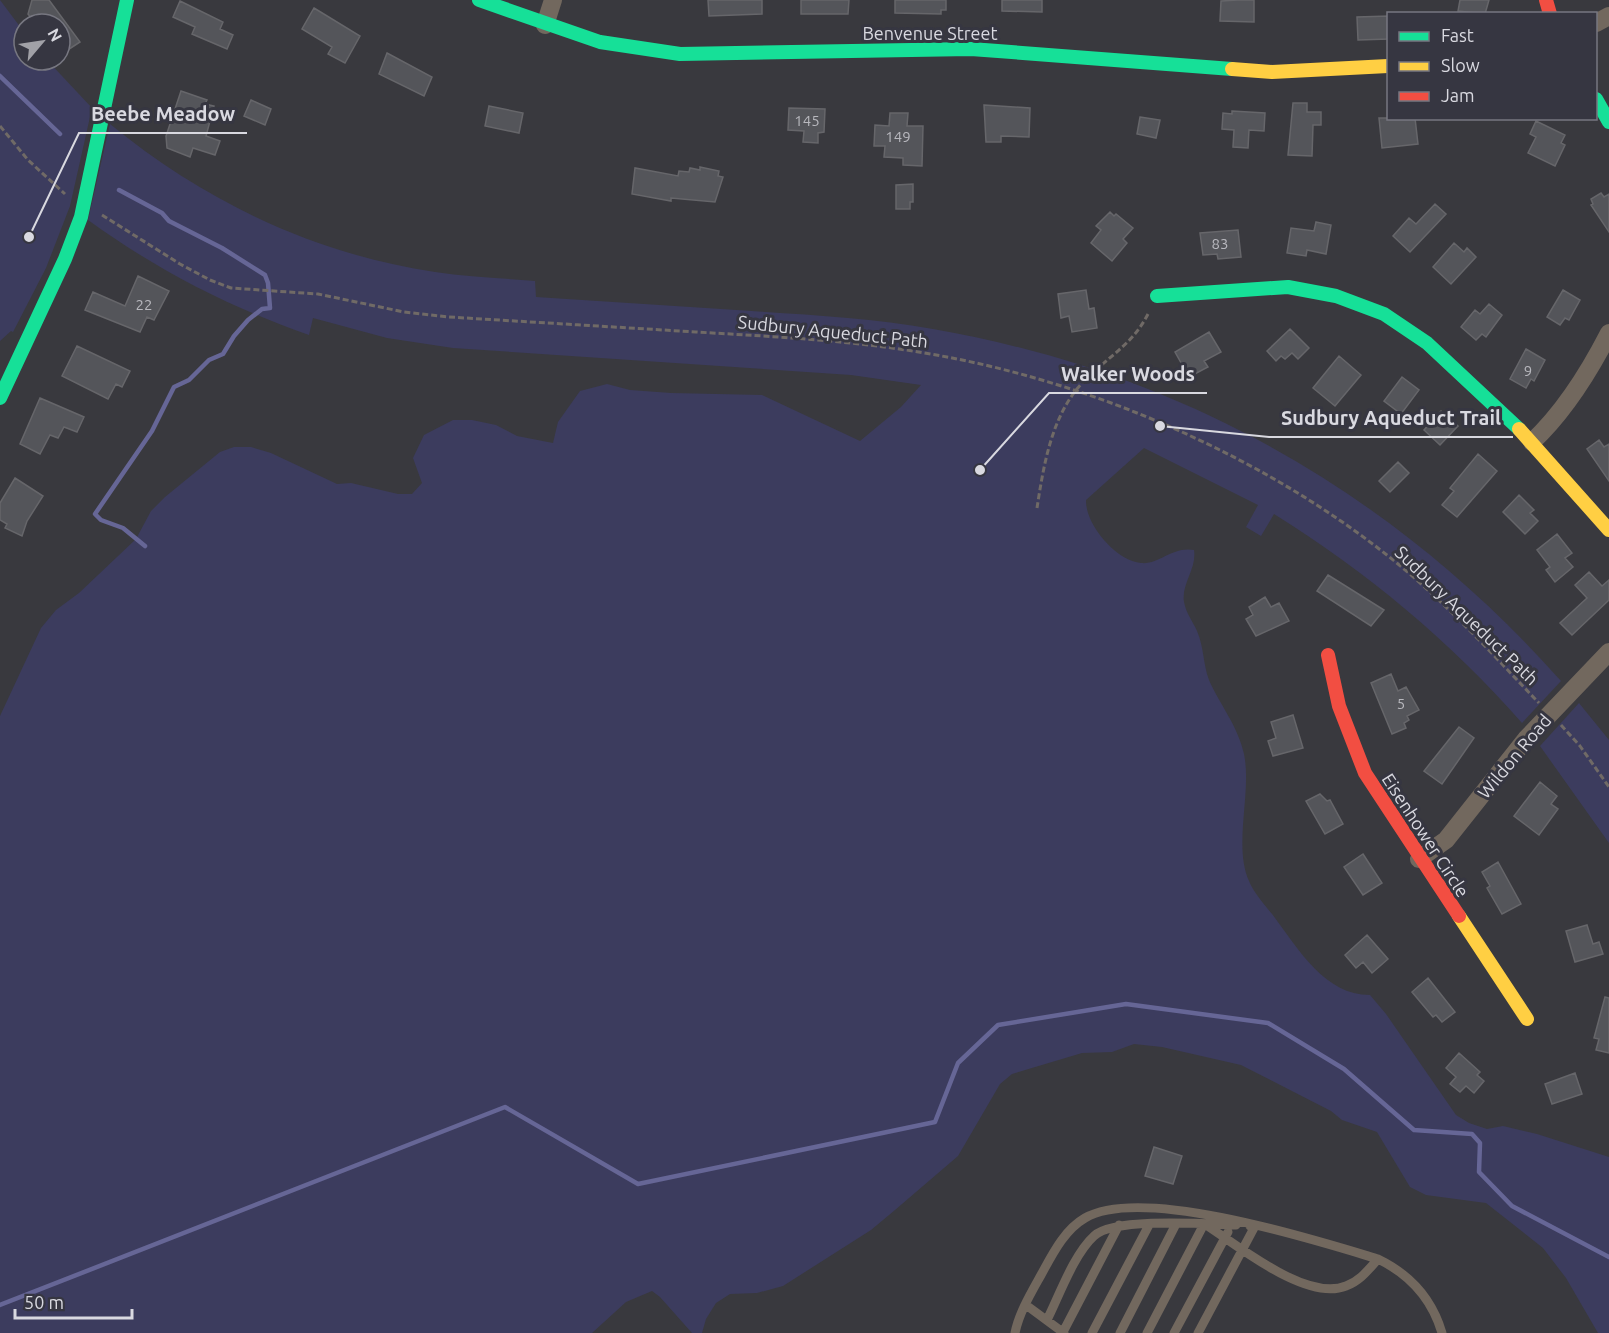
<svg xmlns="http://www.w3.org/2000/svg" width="1609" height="1333" viewBox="0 0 1609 1333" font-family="Ubuntu,sans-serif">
<rect width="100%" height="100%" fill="#39393e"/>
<path fill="#3c3c5e" d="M0,0l24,32v28h23l45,48 -22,98 -24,62 -33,64 -2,-1 -11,10z
M110,124c94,77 204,130 325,148 33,5 67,6 100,9l1,16c72,5 144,9 216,14 61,4 121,7 181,18 248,43 461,164 628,352l-39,42c-73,-83 -155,-151 -248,-209l-13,22 -15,-9 12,-22 -114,-57 -58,52c-1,24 30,61 55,63 18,2 31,-17 53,-13 3,19 -13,34 -10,52 2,11 9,20 13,29 7,16 6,33 12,49 11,25 29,46 35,74 8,39 -11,91 5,127 5,13 18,26 26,37 24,32 50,77 95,77l16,19 70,101 13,8 18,6 16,-3 34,8 72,23v176h-11l-32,-55 -23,-30 -57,-45 -60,-8 -16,-8 -33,-55 -35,-12 -11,-9 -90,-46 -79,-18 -28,-3 -22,8 -30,1 -70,21 -12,10 -42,72 -63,54 -24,20 -88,56 -26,7 -27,1 -14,9 -10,16 -4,14h-10l-32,-36 -8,-6 -26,11 -34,31h-592v-617l41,-88 15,-18 23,-17 57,-54 15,-28 14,-14 55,-45 14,-5h17l20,6 66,31 14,-1 47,11h14l10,-11 -9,-25 11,-23 29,-15h19l24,5 21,11 36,7 5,-21 22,-31 27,-7 23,6 41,3 91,2 98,46 41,-34 20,-22 -70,-10 -398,-27 -66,-10 -74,-20 -4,17c-80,-28 -152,-65 -221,-115z
M1579,703l30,37v103l-69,-97z"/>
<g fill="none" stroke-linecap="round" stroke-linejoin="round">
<path stroke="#666696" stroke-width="4.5" d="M0,76l60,58
M119,190l43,23 7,8 53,27 43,27 3,8 2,25 -8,1 -14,11 -14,16 -11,18 -14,6 -20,20 -15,7 -22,44 -57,83 6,6 22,8 22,18
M0,1305l505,-198 133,77 297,-62 23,-59 40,-38 128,-21 142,19 76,46 70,61 58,4 8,9 -1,29 33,34 97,51"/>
</g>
<path fill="#54555a" stroke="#66666a" stroke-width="1.5" d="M32,0h17l31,42 -20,13v-31h-24l-8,-10z
M708,0h54v14l-53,2z
M801,0h48l-1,14h-47z
M895,0h51v10h-5v4l-46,-1z
M1002,0h40v12l-40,-1z
M1238,0h16v22l-34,-1 1,-20z
M1460,0h29l-4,14 -27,-3z
M180,1l43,21 -3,7 13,6 -6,14 -35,-15 3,-7 -22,-10z
M314,8l46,28 -15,27 -17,-9 4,-7 -30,-18z
M1389,16v23l-31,1 -1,-23z
M387,53l45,24 -8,19 -45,-22z
M181,91l26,9 -2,4 9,2 -8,30 14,5 -5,14 -22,-7 -3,9 -23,-9 -1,-12z
M251,100l20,9 -6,16 -21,-9z
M1293,103h14v9h14v13h-8l-1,31 -24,-1z
M984,105l46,3 -1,29 -28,-1v6h-15z
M489,106l34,7 -4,20 -34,-7z
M789,108l36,1 -1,23 -6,1v10l-15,-1 1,-11 -16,-1z
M1232,111l33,2 -1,18 -15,-1 -1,18 -15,-1 1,-17 -12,-1 1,-16 9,1z
M890,113h18l-1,13h16l-1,40 -19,-1v-7l-19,-1 1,-11h-11l1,-21 14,1z
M1140,117l20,3 -4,18 -19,-4z
M1379,118h36l3,26 -36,4z
M1536,121l29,14 -4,8 4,2 -10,21 -27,-13 8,-16 -6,-3z
M700,167l19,4 -1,5 5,1 -8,25 -44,-4v3l-39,-7 3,-26 43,8 1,-5 10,1 1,-4 10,2z
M913,184v18h-3v7h-14v-24z
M1601,193l3,4 5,-3v38l-18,-27 2,-1 -2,-5z
M1435,204l11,10 -36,38 -17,-16 16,-18 7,6z
M1110,212l4,4 2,-2 17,14 -10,11 4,4 -15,18 -21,-18 10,-13 -5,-4z
M1316,222l15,3 -5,29 -19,-4 -1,6 -19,-3 4,-25 23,3z
M1238,230l3,27 -23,2 -1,-5 -14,1 -3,-22z
M1454,243l10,9 3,-4 9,9 -25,27 -18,-17z
M138,276l31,15 -15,29 -7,-3 -7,15 -55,-22 8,-18 32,14z
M1086,290l3,19 5,-1 3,20 -25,4 -3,-16 -8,2 -3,-24z
M1563,290l17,10 -11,20 -4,-2 -5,7 -13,-8z
M1489,304l13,11 -16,22 -4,-3 -6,6 -15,-13 14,-17 5,4z
M1290,329l19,19 -11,11 -6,-6 -7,6 -4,-3 -5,5 -9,-10z
M1209,332l12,20 -17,9 4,6 -19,10 -14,-25z
M77,346l53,25 -8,16 -6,-3 -8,15 -46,-23z
M1526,349l19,11 -11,21 -3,-2 -5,9 -16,-9z
M1339,356l22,19 -26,31 -22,-18z
M1402,377l17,13 -18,24 -17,-13z
M40,398l44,19 -7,15 -13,-5 -6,11 -8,-3 -10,19 -20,-10z
M1441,411l17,15 -18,19 -16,-15z
M1599,440l5,7 5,-3v37l-22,-32z
M1478,454l19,17 -40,46 -15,-12 12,-14 -4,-3z
M1398,462l11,11 -19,19 -11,-11z
M15,478l28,18 -16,25 -5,15 -17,-8 2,-4 -7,-4v-17z
M1519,495l15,15 -4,3 8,8 -13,13 -22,-22z
M1557,534l15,19 -7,5 8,9 -18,15 -9,-12 4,-3 -13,-17z
M1589,572l13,14 7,-6v20l-37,35 -12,-12 27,-25 -12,-13z
M1328,575l56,35 -13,16 -54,-35z
M1265,597l6,10 8,-4 10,18 -33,15 -10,-17 7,-4 -4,-8z
M1391,674l7,17 8,-4 13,23 -12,6 2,4 -5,3 2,5 -14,6 -21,-51z
M1293,715l10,33 -30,8 -5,-15 8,-3 -5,-16z
M1459,727l15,11 -32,46 -18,-13z
M1540,782l17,14 -6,8 7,5 -19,26 -25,-19z
M1320,794l7,7 3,-1 13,24 -18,10 -19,-33z
M1363,854l19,29 -19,12 -19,-28z
M1498,862l23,42 -19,10 -15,-26 3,-2 -8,-14z
M1587,925l6,19 6,-2 4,12 -28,8 -9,-31z
M1367,935l21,24 -16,14 -9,-11 -7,6 -11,-13z
M1428,978l27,34 -13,10 -6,-7 -3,2 -21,-25z
M1605,997l4,1v55l-13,-3 3,-11 -5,-1z
M1459,1053l21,19 -3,3 7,6 -10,12 -8,-7 -6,6 -10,-8 6,-7 -10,-9z
M1575,1073l7,21 -30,10 -7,-20z
M1154,1147l28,9 -9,28 -28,-8z"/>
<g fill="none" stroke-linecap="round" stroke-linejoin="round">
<path stroke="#706a66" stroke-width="3" stroke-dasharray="6 3" stroke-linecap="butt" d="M0,126l28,34 37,34
M102,215l78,49 30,16 21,8 87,6 86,18 45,5c82,5 165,10 247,15 84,5 168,9 251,25 158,30 327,105 451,207 51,42 96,92 141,139
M1037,508c7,-45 15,-95 48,-128 24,-24 47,-35 63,-66
M1561,725l19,21 29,41"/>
<path stroke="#72685e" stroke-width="9" d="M1206,1225c33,21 100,77 140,61 14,-5 22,-16 32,-27
M1026,1305l38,28
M1047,1320c12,-24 27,-66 47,-84 20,-19 113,-12 142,-11
M1063,1332l56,-107
M1015,1333c4,-20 16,-40 26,-58 11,-20 23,-45 44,-57 57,-33 230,22 293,41 31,15 54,40 64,74
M1092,1333l57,-108
M1120,1333l56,-109
M1147,1333l57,-109
M1174,1333l54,-101
M1198,1333l57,-107h-5"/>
<path stroke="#72685e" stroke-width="18" d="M1596,23l13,-7
M545,25l8,-25
M1532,442c32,-30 57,-70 77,-109
M1419,859l27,-19 80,-101 83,-87"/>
<path stroke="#16e098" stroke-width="14" d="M479,0l121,42 80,12 291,-5 261,20
M1596,99l13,23
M1157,296l131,-9 48,9 48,18 43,29 92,86
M0,398l65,-139 16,-42 46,-217"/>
<path stroke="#ffcf43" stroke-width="14" d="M1232,69l40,3 116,-6
M1519,429l90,101
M1459,916l68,103"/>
<path stroke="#f24e42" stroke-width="14" d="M1546,0l4,14
M1328,655l11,51 26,67 94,143"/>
</g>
<g text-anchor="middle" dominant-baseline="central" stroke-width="6" stroke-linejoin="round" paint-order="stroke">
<g font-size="15" fill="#b8b8be">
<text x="807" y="120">145</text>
<text x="898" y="136">149</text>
<text x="1220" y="243">83</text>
<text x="144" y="304">22</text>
<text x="1528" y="370">9</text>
<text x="1401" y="703">5</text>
</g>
<g font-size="18" fill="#d9d9e0" stroke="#363641">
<text x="930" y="33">Benvenue Street</text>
<text transform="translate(833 331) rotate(6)">Sudbury Aqueduct Path</text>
<text transform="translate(1467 615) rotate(44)">Sudbury Aqueduct Path</text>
<text transform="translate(1514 756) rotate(-50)">Wildon Road</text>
<text transform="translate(1426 835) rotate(57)">Eisenhower Circle</text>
</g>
</g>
<path fill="none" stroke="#d9d9e0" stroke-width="2" d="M29 237L79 133H247M980 470L1049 393H1207M1160 426L1269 437H1513"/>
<g fill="#d9d9e0" stroke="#363641" stroke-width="2">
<circle cx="29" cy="237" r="6"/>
<circle cx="980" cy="470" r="6"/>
<circle cx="1160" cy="426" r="6"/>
</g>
<g font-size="20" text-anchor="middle" font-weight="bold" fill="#d9d9e0" stroke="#363641" stroke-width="6" stroke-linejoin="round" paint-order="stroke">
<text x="163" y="121">Beebe Meadow</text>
<text x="1128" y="381">Walker Woods</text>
<text x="1391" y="425">Sudbury Aqueduct Trail</text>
</g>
<rect x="1387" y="12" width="210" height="108" fill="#363641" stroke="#777781" stroke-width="1.5"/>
<rect x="1399" y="32" width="30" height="9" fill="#16e098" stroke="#777781" stroke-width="1.5"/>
<text x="1441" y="42" font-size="18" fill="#d9d9e0">Fast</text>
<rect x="1399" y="62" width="30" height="9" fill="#ffcf43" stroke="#777781" stroke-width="1.5"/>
<text x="1441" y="72" font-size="18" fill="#d9d9e0">Slow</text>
<rect x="1399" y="92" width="30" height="9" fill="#f24e42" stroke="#777781" stroke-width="1.5"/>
<text x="1441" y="102" font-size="18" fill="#d9d9e0">Jam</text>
<g transform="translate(42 42) rotate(61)"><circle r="28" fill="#363641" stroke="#777781" stroke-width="1.5"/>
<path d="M0-4.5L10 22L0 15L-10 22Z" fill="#a1a1a7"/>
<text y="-9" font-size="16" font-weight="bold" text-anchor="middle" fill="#d9d9e0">N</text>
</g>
<path d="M15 1309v9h117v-9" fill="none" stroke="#d9d9e0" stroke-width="3"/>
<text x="24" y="1309" font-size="18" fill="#d9d9e0" stroke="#363641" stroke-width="4.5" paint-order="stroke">50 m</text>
</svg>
